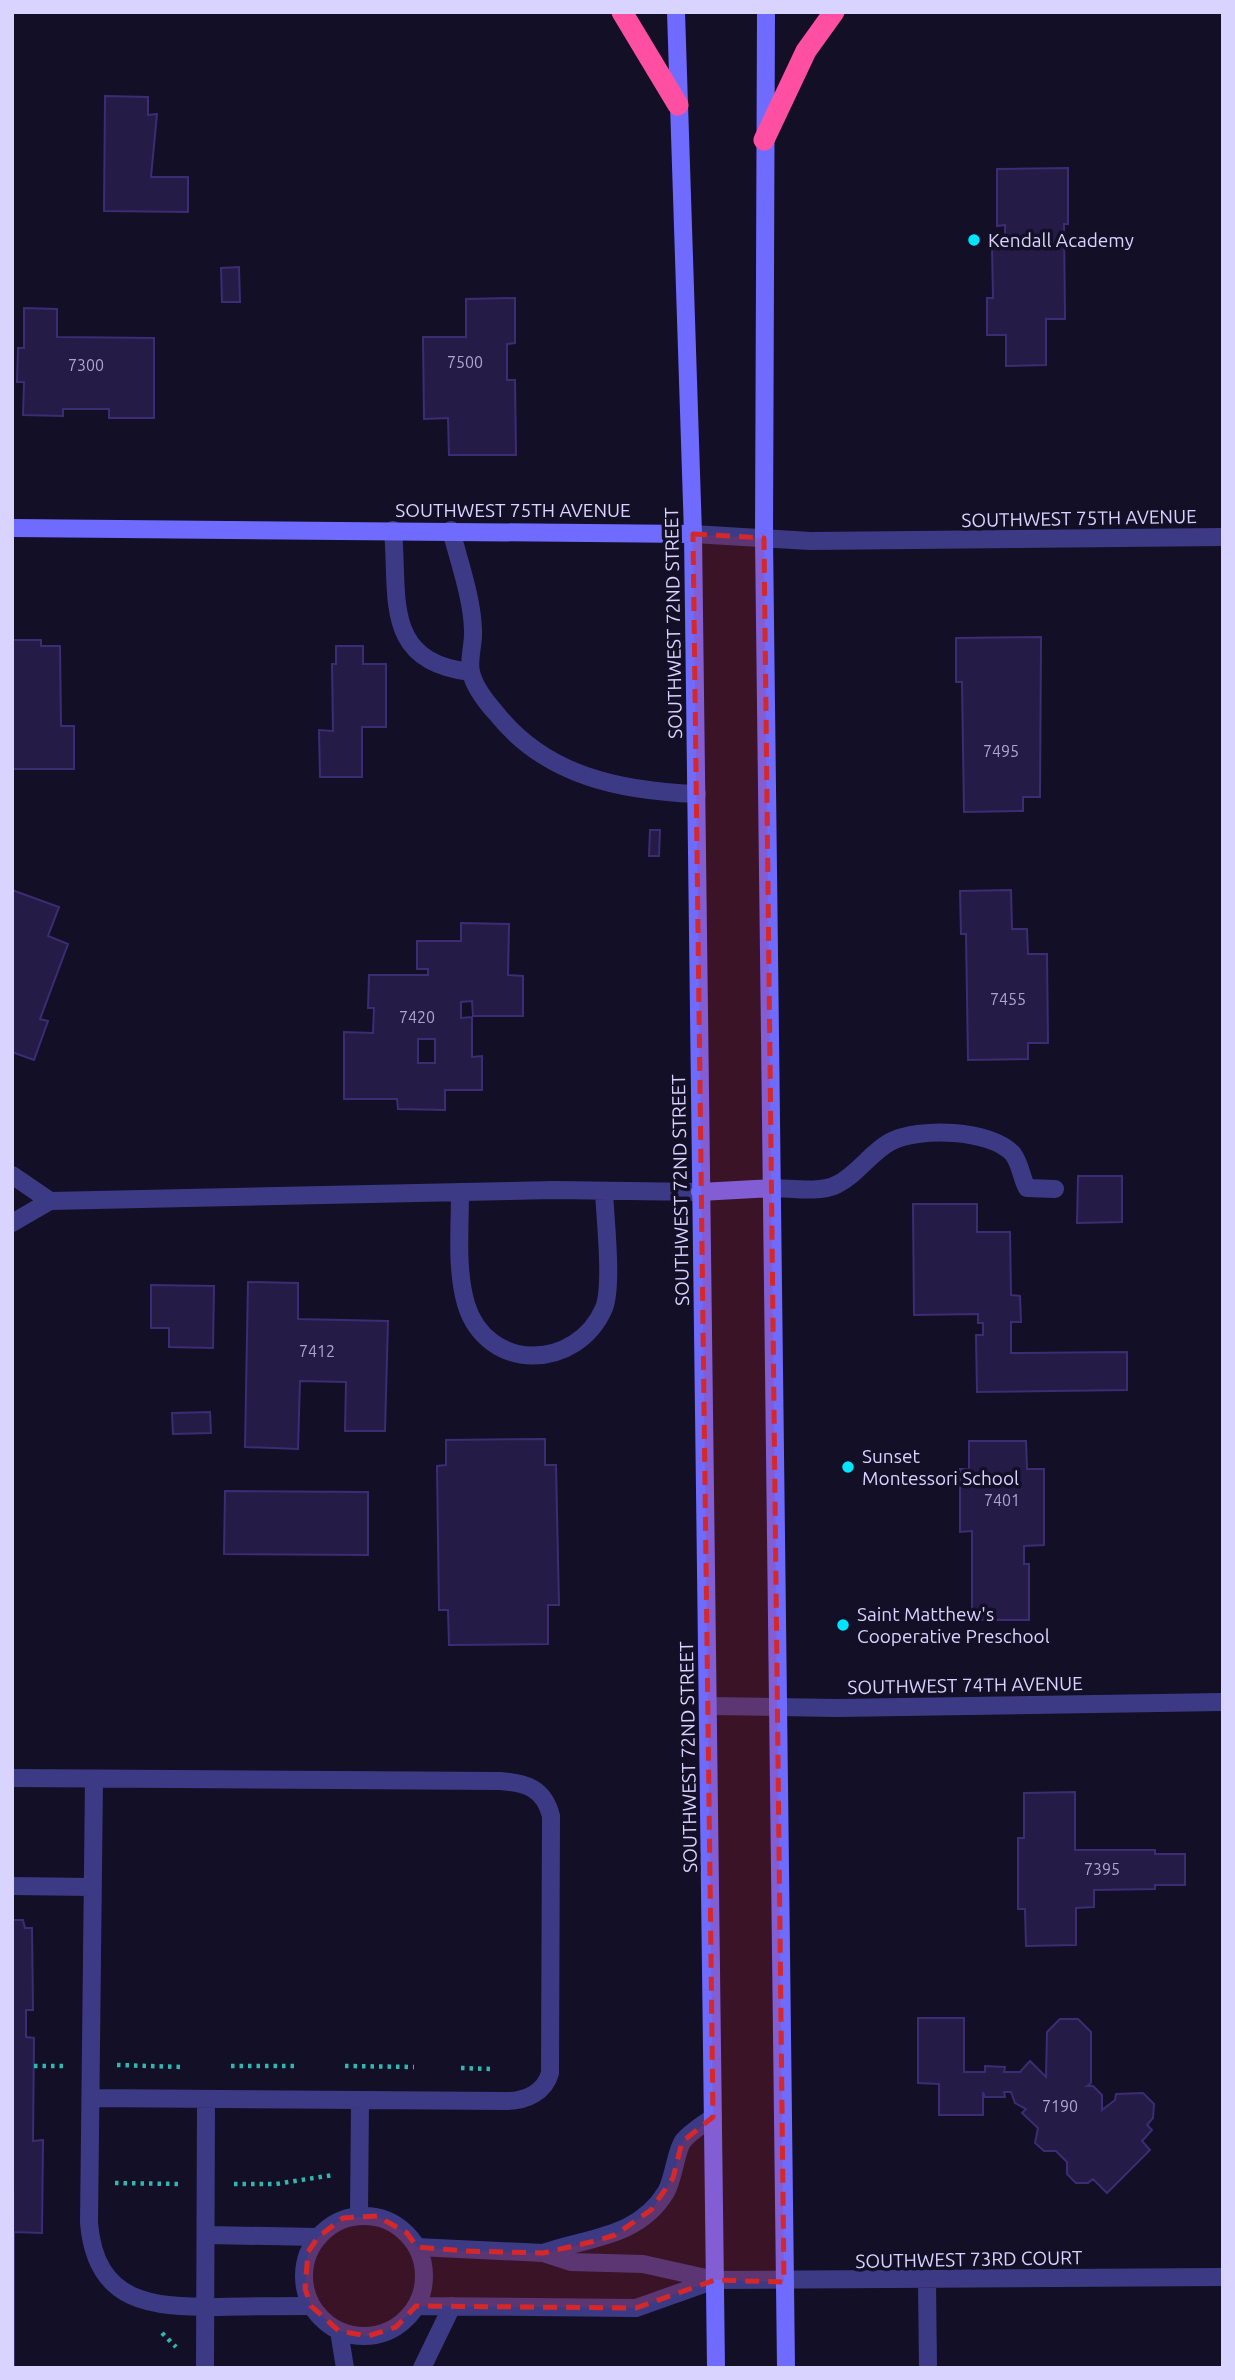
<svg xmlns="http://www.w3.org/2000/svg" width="1235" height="2380" viewBox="0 0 1235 2380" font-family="Ubuntu,sans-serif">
<rect width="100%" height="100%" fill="#130f26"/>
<path fill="#241b47" stroke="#3b2d73" stroke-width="2" fill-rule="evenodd" d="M105,96l43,1v18l9,-1 -6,63h37v35l-84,-1z
M1068,168v56h-4l1,95h-19v46l-40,1v-31h-19v-37h6l-1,-51h13v-22l-8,1v-57z
M239,267l1,35h-18l-1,-34z
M515,298v45l-8,1v36h8l1,75h-67l-1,-37 -24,1 -1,-82h43v-38z
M24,308l33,1v28l97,1v80h-45v-9h-46v7l-40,-1 1,-33h-7l1,-34h6z
M1041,637l-1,160h-17v14l-59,1 -2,-130h-6v-44z
M12,640h29v6h19l1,80h13v43h-62z
M336,646h27v18h23v63h-24v50h-42l-1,-47 14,1 -1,-67h4z
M650,830h10l-1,26h-10z
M12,890l47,17 -11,29 20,8 -28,75 8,2 -14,39 -22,-8z
M1011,890l1,39h15l1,25h19l1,89h-20v16l-60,1 -2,-126h-5l-1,-43z
M461,923l48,1 -1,51 15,1v40h-50l-1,-15 -11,1v16l11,-1v40l10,-1v34h-37v20l-47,-1 -1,-10h-53v-67l29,1 1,-25h-6l1,-33h59v-6h-11v-28h44zM418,1039h17v24h-17z
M1078,1176h44v46l-45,1z
M913,1204h64v28h33l1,63 9,1 1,26h-10v31l116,-1v38l-150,2 -1,-57h7v-12h-5v-9l-64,1z
M248,1282l50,1v36l90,2 -3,110h-40l1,-49 -46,-1 -2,68 -53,-2z
M151,1285l63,1 -1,62 -44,-1v-19h-18z
M210,1412l1,21 -38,1 -1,-21z
M545,1439v26h11l3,140h-11v39l-99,1 -1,-35h-9l-2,-144 9,-1v-25z
M969,1441h57l1,28h17v76l-20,1v18h5v56h-57v-89l-12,1v-63h9z
M225,1491l143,1v63l-144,-1z
M1075,1792v58h80v4h30v31h-30v4l-61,1v17l-18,1v37l-50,1 -1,-37h-7v-71h6v-45z
M12,1920h11l2,8h7l1,82h-7v27l8,1 -1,103 10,-1 -1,93 -28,-1v136z
M918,2018h46v54h21v-6l20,1 -1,5h16l10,-11 16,16 1,-45 13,-13h18l13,13v51l-4,3h6l9,9v15l13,-10 1,-6 27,-1 11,11 -1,14 -6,7 5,5 -10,11 8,9 -43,43 -14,-14 -5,4h-12l-9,-9v-12l-11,-11h-12l-9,-8 3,-15 -16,-15 4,-4 -11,-6 -4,-11h-7l1,5h-20l-2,-5v23h-44v-31l-21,-1z"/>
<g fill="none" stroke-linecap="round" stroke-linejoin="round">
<path stroke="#2fb8b0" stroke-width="4.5" stroke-dasharray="3.5 5" stroke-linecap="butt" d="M117,2065l65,2
M34,2066h31
M231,2066h66
M345,2066l69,1
M461,2068l30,1
M115,2183l65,1
M234,2184h42l57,-9
M162,2333l14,14"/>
<path stroke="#3d3a85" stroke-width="18" d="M393,530c6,68 -11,132 78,142
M451,530c8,32 21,67 22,100 1,13 -5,30 -2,42 3,14 16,31 25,41 50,63 124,78 201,81
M12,1175l38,26
M772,1188c18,0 47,5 64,-3 21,-10 34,-32 54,-43 28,-15 101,-13 123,12 8,11 8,23 14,34l28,1
M460,1192c0,37 -4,77 6,112 21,69 111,67 138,4 9,-23 1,-90 0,-117
M12,1223l38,-22 505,-11 145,2
M12,1778l488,3c26,2 44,7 51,35l-1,257c-5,19 -24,28 -43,28l-416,-3
M94,1779l-5,444c7,81 62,84 130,84 31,-1 62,-1 92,-1
M12,1886l80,1
M359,2215l1,-114
M207,2235l111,2
M205,2368l1,-267"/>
<path stroke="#3d3a85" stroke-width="18" d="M693,534l117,7 413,-4
M709,1706l128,2 386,-6
M304 2276a60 60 0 1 1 120 0a60 60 0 1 1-120 0Z
M417,2247l126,6 28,9 72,2 72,16 508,-3
M543,2253c45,-16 95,-15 123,-61 8,-14 10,-42 17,-51 8,-10 21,-17 30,-24
M927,2281l1,87
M416,2306l220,2 79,-28
M339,2331l6,37
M422,2368l30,-62"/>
<path stroke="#6f6bff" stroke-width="18" d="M676,12l17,522 23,1834
M766,12l-2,526 22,1830
M12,528l681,6
M700,1192l72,-4"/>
<path stroke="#ff4fa3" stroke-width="21" d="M622,12l56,93
M764,140l42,-89 28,-39"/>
</g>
<path fill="#d62828" fill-opacity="0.2" stroke="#d62828" stroke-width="5" stroke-dasharray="14 9" stroke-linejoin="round" d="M693,534l71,4 20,1744 -69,-2 -79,28 -220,-2 -20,21 -28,9 -29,-5 -28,-25 -6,-17 3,-37 10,-15 25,-19 34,-2 30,17 10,14 48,4 78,2 52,-12 20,-6 36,-25 22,-32 9,-36 31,-25z"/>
<g fill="#00e5ff" stroke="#130f26" stroke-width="2.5">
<circle cx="974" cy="240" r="7"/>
<circle cx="848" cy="1467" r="7"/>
<circle cx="843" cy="1625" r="7"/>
</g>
<g text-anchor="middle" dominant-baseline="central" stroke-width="7" stroke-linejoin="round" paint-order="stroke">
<g font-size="16" fill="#aca6d1">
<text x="465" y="362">7500</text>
<text x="86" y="365">7300</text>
<text x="1001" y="751">7495</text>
<text x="1008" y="999">7455</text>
<text x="417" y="1017">7420</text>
<text x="317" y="1351">7412</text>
<text x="1002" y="1500">7401</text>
<text x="1102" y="1869">7395</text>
<text x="1060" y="2106">7190</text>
</g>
<g font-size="19" fill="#d9d4ff" stroke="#130f26" text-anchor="start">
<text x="988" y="240">Kendall Academy</text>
<text x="862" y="1456">Sunset<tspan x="862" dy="22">Montessori School</tspan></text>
<text x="857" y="1614">Saint Matthew's<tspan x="857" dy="22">Cooperative Preschool</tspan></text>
</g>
<g font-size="19" fill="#d9d4ff" stroke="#130f26">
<text x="513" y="510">SOUTHWEST 75TH AVENUE</text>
<text transform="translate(1079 518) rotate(-1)">SOUTHWEST 75TH AVENUE</text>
<text transform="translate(673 623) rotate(-91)">SOUTHWEST 72ND STREET</text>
<text transform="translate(680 1190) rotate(-91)">SOUTHWEST 72ND STREET</text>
<text transform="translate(965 1685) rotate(-1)">SOUTHWEST 74TH AVENUE</text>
<text transform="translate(688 1757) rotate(-91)">SOUTHWEST 72ND STREET</text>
<text transform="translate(969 2259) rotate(-1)">SOUTHWEST 73RD COURT</text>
</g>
</g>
<rect width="1235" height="2380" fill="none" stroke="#d9d4ff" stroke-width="28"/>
</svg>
